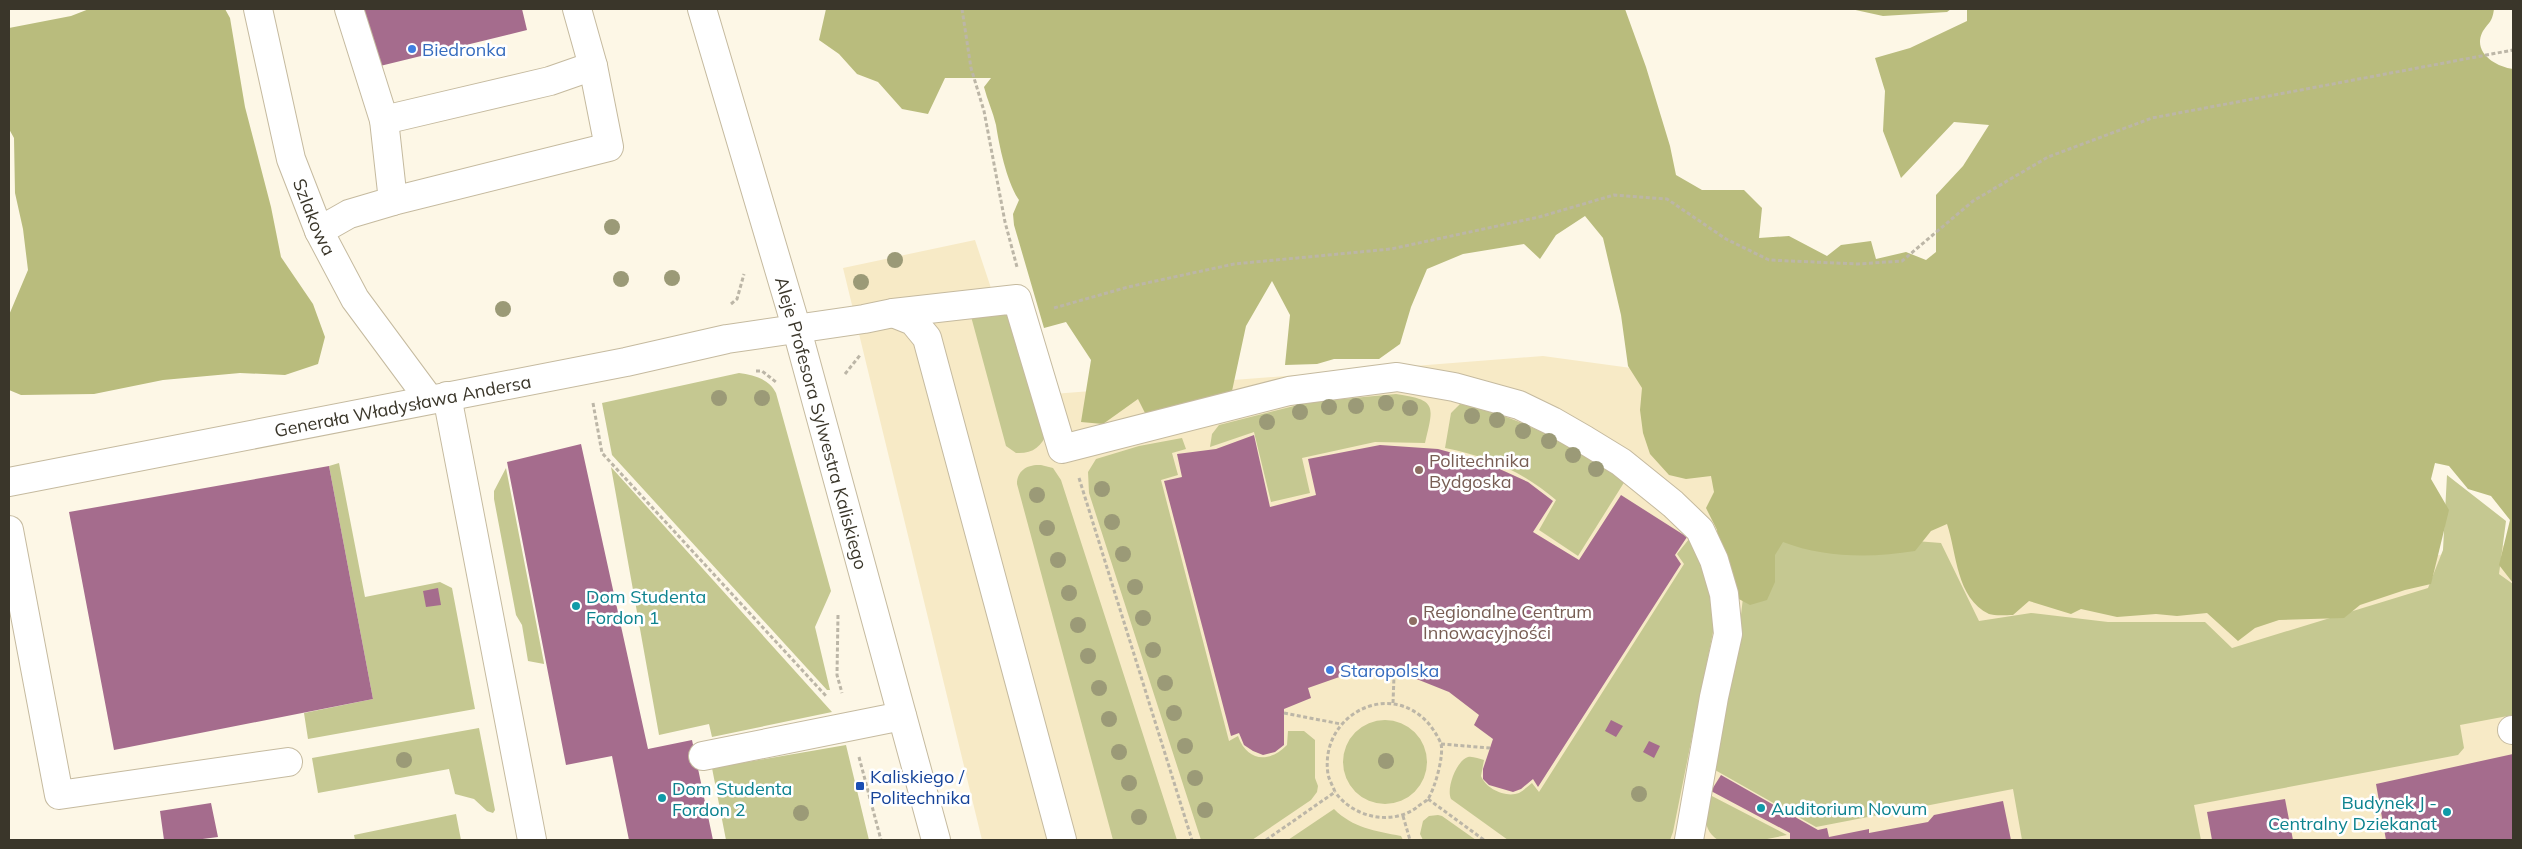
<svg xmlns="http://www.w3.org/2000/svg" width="2522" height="849" viewBox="0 0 2522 849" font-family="Mulish,sans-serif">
<rect width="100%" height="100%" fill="#fdf7e6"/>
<path fill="#f7eac6" d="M975,240l52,156 516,-40 257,35 377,203 336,-50v296h-1531l-139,-572z"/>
<path fill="#c5c891" d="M969,309l40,5 38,118c-5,15 -15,22 -31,21l-10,-7z
M739,373c15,2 30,6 37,20l55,198 -16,36 15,63h-3l-215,-235 -10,-52z
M1396,394c41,6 38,11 29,49l-50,-1 -73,16 8,35 -39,9 -17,-70 -44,15 2,-13 7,-9 91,-23z
M1460,404c64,13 111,42 165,77l-47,75 -39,-26 17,-30c-32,-28 -70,-44 -111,-52l6,-35z
M1182,438l4,11 -14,4 6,22 -17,5 68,261 9,-5c9,26 32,27 49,9l1,-14h16l11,9v38l3,8 -1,6 -6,8 -59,40h-51l-112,-347 -1,-21 8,-13 43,-13z
M339,463l26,134 75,-15 12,6 23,121 -167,30 -4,-26 69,-14 -44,-233z
M1041,465l12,3 8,12 116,360h-64l-96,-356c0,-14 11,-20 24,-19z
M611,467l221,245 -120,25 -3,-13 -50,11z
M506,468l38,195v1l-16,-3 -6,-36 -6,-10 -22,-116v-8z
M2447,475l59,46 -7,53 14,10v131l-53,10 4,23 -6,7 -264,50 7,35h-179l-9,-51 -197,38 -101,-57 23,-129 13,-113 190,15 38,78 52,-8 77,9h97l27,26 196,-60 15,-38z
M1688,530l20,43 7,49 -42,210 -3,8h-162l-57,-41c-5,-10 5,-38 17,-42 5,-1 11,2 16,3l-3,16c5,13 25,22 38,17 5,-3 9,-7 13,-10l7,9 145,-228 -7,-10 12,-15 -4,-5z
M1343 762a42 42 0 1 1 84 0a42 42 0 1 1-84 0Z
M479,728l16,82 -2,3 -6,-2 -13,-12 -19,-5 -6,-25 -131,24 -6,-35z
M846,745l23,95h-143l-14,-72z
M1708,794l79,41 -25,5h-44c-17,-11 -13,-29 -10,-46z
M1334,809c19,19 41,22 67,27l2,4h-115z
M456,814l5,26h-106l-1,-5z
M1438,815l4,1 34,24h-53l-3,-6 3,-13 6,-5z"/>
<path fill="#b9bc7d" d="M89,9h136l5,9 15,89 26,100 10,50 32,47 12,33 -7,27 -33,11 -45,-2 -77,7 -69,14 -73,1 -12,-5v-75l19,-45 -5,-41 -8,-36 -1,-55 -5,-9v-101l62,-12z
M826,9h799l21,58 24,79 6,29 26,15h42l18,18 -3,30 30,-2 38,20 14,-11 30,-4 5,18 30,-7 20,8 10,-8v-57l27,-29 26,-41 -35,-3 -53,56 -18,-47 2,-40 -10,-33 35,-10 57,-27v-12h527c-2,15 -6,13 -12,24 -9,20 14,34 31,36v514l-14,-18 11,-45 -19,-24 -23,-7 -19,-23 -14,-3 -4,16 18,31 -18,74 -26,6 -45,15 -16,13 -65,2 -24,8 -17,13 -31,-28 -30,3 -21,-2 -39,3 -36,-8 -10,5 -42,-13 -16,14c-7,0 -18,1 -24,-1 -33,-16 -32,-60 -42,-90l-16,7 -16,20c-43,7 -91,7 -132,-9l-8,13v27l-8,18 -17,5 -28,-15 -5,-60 -11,-22 8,-16 -3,-16 -25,3 -17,-4 -19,-21 -7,-21 -3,-23 2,-22 -14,-22 -7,-51 -18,-77 -18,-22 -29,19 -16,24 -16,-15 -61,10 -36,15 -16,38 -11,37 -21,15h-45l-17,5 -32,1 5,-50 -18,-34 -26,45 -14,65 -85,26 -9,-18 -35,25 -22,-2 10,-62 -25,-38 -22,6 -30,-103 -1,-11 6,-14c-12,-17 -20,-55 -23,-75 -3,-13 -9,-26 -12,-38l7,-9h-46l-17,36 -26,-5 -24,-27 -21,-8 -18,-20 -20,-14z
M1851,9h100l-4,3 -64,4z"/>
<path fill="#a56c8d" d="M362,9h160l5,21 -151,37z
M1254,435l16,72 46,-12 -8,-36 72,-14 58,4 44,12 46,21 25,19 -20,31 46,28 42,-65 66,42 -12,18 6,9 -143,223 -5,-8 -12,10 -8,3 -24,-7 -6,-6v-10l10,-30 -19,-14 5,-10 -30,-23 -35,-14 -43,-5 -26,2 -37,13 3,10 -27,11v36l-9,7 -12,3 -10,-4 -9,-6 -5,-12 -8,3 -67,-255 18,-4 -5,-23 39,-5z
M581,444l67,305 44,-9 21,100h-84l-17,-84 -46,9 -59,-303z
M329,466l44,233 -259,51 -45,-238z
M438,588l3,17 -15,2 -3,-16z
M1611,720l12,6 -7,11 -11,-6z
M1649,741l11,5 -6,12 -11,-6z
M2513,754v86h-127l-10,-56z
M1721,775l97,55 9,-2 2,9 40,-8v4l59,-11 6,-7 69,-14 8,39h-221v-7l-79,-42z
M2285,799l8,41h-81l-5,-28z
M211,803l7,34 -23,3h-31l-4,-29z"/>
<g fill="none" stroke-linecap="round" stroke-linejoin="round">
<g stroke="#c5ba9f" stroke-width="30">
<g id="minor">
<path id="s1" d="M258,9l33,150 28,72 36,68 74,100"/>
<path id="s2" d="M702,9l95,321 139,510"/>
<path d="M384,120l166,-39 43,-15"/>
<path d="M393,201l216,-54 -16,-81 -16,-57"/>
<path d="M319,231l30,-17 44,-13 -9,-81 -35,-111"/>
<path d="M893,313l20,8 14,17 135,502"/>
<path d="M447,396l85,444"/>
<path id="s3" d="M9,482l617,-120 101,-23 137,-20 29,-6 124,-14 45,150 227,-58 108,-14 57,10 65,18 33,16 33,19 36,22 52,42 27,26 14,30 10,34 4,40 -14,63 -25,143"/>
<path d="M9,530l50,265 229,-33"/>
<path d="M2512,730h1"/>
<path d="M703,756l199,-40"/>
</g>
</g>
<path stroke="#bcb6a7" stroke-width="3" stroke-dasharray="4 2.5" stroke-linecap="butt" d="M962,9l9,59 13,43 21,111 12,45
M731,304l6,-5 7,-25
M1054,308l74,-21 106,-23 157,-15 148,-32 75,-22 53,4 59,40 43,21 89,4 44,-3 71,-60 75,-44 104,-39 361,-68
M756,371h6l14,11
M845,374l16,-20
M593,403l9,50 224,243
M1079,478l113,362
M838,615l-1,60 5,18
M1393,703l1,-27
M1284,713l57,11
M1441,744l49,4
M859,757l22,83
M1428,799l56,41
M1403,816l7,24
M1266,840l69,-48c-2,-6 -6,-12 -7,-18 -9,-58 61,-96 101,-50 4,5 10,14 12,20 3,12 -6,44 -13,55 -3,3 -9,6 -12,9 -26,18 -63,9 -81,-16"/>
<use href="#minor" stroke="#fff" stroke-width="28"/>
</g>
<g fill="#9b9a77">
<circle cx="612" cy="227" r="8"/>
<circle cx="895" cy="260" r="8"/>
<circle cx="672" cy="278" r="8"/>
<circle cx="621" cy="279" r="8"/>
<circle cx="861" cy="282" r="8"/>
<circle cx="503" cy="309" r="8"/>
<circle cx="719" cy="398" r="8"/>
<circle cx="762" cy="398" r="8"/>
<circle cx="1386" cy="403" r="8"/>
<circle cx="1356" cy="406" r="8"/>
<circle cx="1329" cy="407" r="8"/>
<circle cx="1410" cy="408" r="8"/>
<circle cx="1300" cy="412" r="8"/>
<circle cx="1472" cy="416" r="8"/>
<circle cx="1497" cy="420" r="8"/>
<circle cx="1267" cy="422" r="8"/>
<circle cx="1523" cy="431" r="8"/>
<circle cx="1549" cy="441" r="8"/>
<circle cx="1573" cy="455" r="8"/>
<circle cx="1596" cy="469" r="8"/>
<circle cx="1102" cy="489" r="8"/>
<circle cx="1037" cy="495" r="8"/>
<circle cx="1112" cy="522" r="8"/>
<circle cx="1047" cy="528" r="8"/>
<circle cx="1123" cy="554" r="8"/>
<circle cx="1058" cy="560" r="8"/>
<circle cx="1135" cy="587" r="8"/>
<circle cx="1069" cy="593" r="8"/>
<circle cx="1143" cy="618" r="8"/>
<circle cx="1078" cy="625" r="8"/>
<circle cx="1153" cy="650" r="8"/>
<circle cx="1088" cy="656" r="8"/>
<circle cx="1165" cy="683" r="8"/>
<circle cx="1099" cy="688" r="8"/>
<circle cx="1174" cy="713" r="8"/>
<circle cx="1109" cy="719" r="8"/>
<circle cx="1185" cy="746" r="8"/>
<circle cx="1119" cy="752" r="8"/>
<circle cx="404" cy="760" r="8"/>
<circle cx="1386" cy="761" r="8"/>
<circle cx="1195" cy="778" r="8"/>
<circle cx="1129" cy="783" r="8"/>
<circle cx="1639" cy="794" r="8"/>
<circle cx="1205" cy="810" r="8"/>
<circle cx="801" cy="813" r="8"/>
<circle cx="1139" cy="817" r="8"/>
</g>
<g fill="#3f7fe0" stroke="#fff" stroke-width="2">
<circle cx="412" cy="49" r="5"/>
<circle cx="1330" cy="670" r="5"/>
</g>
<g fill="#8d6e63" stroke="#fff" stroke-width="2">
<circle cx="1419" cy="470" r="5"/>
<circle cx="1413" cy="621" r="5"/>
</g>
<g fill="#0f9aa8" stroke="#fff" stroke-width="2">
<circle cx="576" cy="606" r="5"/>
<circle cx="662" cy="798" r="5"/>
<circle cx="1761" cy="808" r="5"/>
<circle cx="2447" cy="812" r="5"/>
</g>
<rect fill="#1a4fb4" stroke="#fff" stroke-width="2" x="855" y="781" width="10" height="10" rx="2.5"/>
<g text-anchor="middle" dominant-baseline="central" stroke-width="5" stroke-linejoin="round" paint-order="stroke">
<g font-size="18" fill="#366cbe" stroke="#fff" text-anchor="start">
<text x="422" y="49">Biedronka</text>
<text x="1340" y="670">Staropolska</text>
</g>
<g font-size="18" fill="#3a362a" stroke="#fff">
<text stroke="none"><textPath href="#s1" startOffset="216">Szlakowa</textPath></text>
<text stroke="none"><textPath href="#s3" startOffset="401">Generała Władysława Andersa</textPath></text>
<text stroke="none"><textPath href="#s2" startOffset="431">Aleje Profesora Sylwestra Kaliskiego</textPath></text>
</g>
<g font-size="18" fill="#785e54" stroke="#fff" text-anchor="start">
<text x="1429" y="460">Politechnika<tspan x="1429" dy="21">Bydgoska</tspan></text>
<text x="1423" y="611">Regionalne Centrum<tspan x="1423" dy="21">Innowacyjności</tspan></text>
</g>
<g font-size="18" fill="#0d838f" stroke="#fff" text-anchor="start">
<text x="586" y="596">Dom Studenta<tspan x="586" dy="21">Fordon 1</tspan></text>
<text x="672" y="788">Dom Studenta<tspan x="672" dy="21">Fordon 2</tspan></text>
<text x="2437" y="802" text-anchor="end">Budynek J -<tspan x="2437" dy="21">Centralny Dziekanat</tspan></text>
<text x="1771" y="808">Auditorium Novum</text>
</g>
<g font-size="18" fill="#164399" stroke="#fff" text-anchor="start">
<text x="870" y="776">Kaliskiego /<tspan x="870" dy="21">Politechnika</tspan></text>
</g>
</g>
<rect width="2522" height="849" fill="none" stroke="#3a362a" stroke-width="20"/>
</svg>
